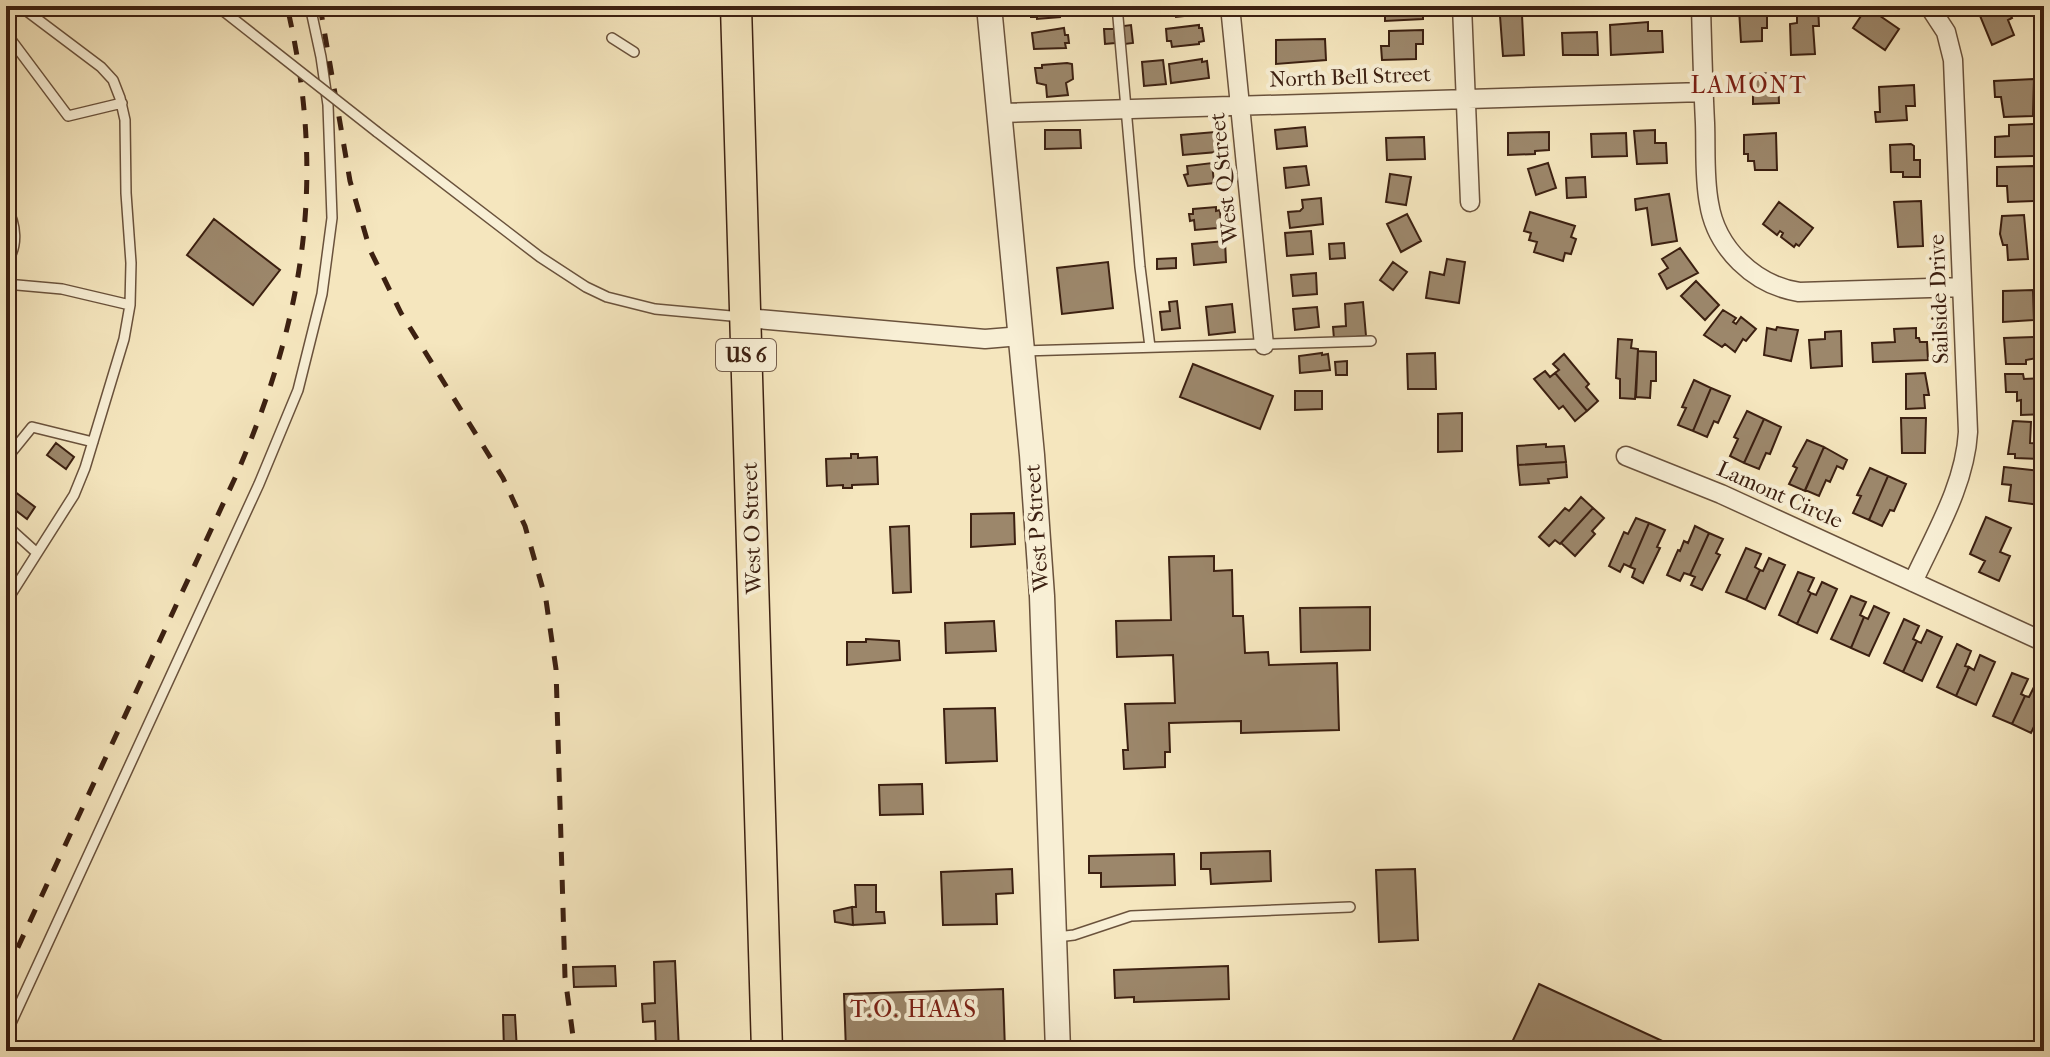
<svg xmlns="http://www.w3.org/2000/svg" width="2050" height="1057" viewBox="0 0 2050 1057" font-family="'IM FELL French Canon',serif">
<rect width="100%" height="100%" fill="#f5e6be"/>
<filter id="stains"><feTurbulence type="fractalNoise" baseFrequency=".0025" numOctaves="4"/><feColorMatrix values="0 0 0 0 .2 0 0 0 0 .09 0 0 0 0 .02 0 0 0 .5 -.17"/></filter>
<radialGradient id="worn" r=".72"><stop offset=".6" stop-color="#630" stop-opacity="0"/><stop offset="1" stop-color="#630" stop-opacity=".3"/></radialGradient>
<path fill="#9c876b" stroke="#3c2011" stroke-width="2" d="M1030,6h33v2l-4,1 1,8 -23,2v-2h-6z
M1123,6h24l1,4 -18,2 -1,-3 -6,1z
M1169,6h33v8l-26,3 -1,-8 -5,1z
M1263,6h33l1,8 -33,2z
M1385,6h38v13l-38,2z
M1818,6l1,20h-6l2,28 -24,1 -1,-31 7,-1v-16z
M1987,6h20l5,12 -4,2 6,15 -22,10 -14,-34z
M1867,7l32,22 -14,21 -32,-22z
M1739,9l28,1v18h-5v13l-21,1z
M1522,15l2,40 -21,1 -3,-40z
M1648,22v9h14l1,21 -52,3 -1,-30z
M1131,25l2,18 -8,1 -2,-18z
M1199,25v3h3l2,13 -5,1v2l-27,3 -1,-6h-4l-1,-12z
M1064,28l1,7h3l1,8h-4l1,5 -32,1 -2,-16z
M1104,29h10l1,14 -10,1z
M1423,30v14h-7v15l-34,1 -1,-14h8v-15z
M1597,32l1,23h-35l-1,-22z
M1325,39l1,21 -50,4v-24z
M1202,59v3l5,-1 2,17 -38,5 -2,-19z
M1163,60l3,24 -22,2 -2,-24z
M1067,63l5,1 1,15 -7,4 2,12 -21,2 -1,-12 -9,-2 -2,-15h7v-3z
M1778,73l1,30 -26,1v-15h-9v-15z
M2034,79l-1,37 -29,1 -3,-20h-6l-1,-16z
M1914,85l1,21h-9l1,14 -31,2 -1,-10h5l-1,-25z
M2036,124v32l-41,1v-20l14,-1v-11z
M1305,127l2,19 -30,3 -2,-19z
M1045,130h35l1,18 -36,1z
M1655,130v13h11l1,20 -30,1 -3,-33z
M1215,132l2,20 -34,3 -2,-20z
M1549,132v18l-14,1v3l-27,1v-22z
M1626,133l1,23 -35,1 -1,-23z
M1776,133l1,37h-22l-1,-9h-6v-7h-4v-19z
M1424,137l1,22 -38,1 -1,-22z
M1911,144l3,2v14h6v17h-17v-5h-12l-1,-27z
M1212,163l2,20 -26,3 -4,-11 4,-1 -1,-8z
M1548,163l8,25 -20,7 -8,-26z
M1306,166l3,19 -23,3 -2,-20z
M2034,166l2,35 -28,1 -1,-16h-10v-19z
M1390,174l21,3 -5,28 -20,-3z
M1585,177l1,20 -19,1 -1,-20z
M1669,194l8,47 -25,4 -5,-37 -11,2 -1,-11z
M1321,198l2,26 -33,4 -2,-16 12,-1 3,-3 -1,-8z
M1921,201l2,45 -25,1 -4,-45z
M1779,202l34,26 -14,18 -3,-2 -2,3 -13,-10 2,-4 -3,-2 -3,4 -14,-11z
M1216,207v4l4,-1 1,14h-4v4l-22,2 -1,-10 -4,1 -1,-7h4v-5z
M1530,212l45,14 -4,11 5,2 -5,15 -6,-1 -2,8 -29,-9 3,-10 -8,-2 2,-7 -7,-2z
M1407,214l14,27 -20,11 -14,-28z
M2024,215l4,44 -20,1 -1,-15h-4l-3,-11 2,-18z
M214,219l66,51 -27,35 -66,-50z
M1311,231l2,23 -26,2 -2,-23z
M1225,241l1,21 -32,3 -2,-21z
M1344,243l1,15 -15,1 -1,-15z
M1680,248l18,25 -31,16 -8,-15 9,-6 -6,-9z
M1176,258v10l-19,1v-10z
M1447,259l18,3 -6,41 -33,-5 4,-26 14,3z
M1108,262l5,46 -51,6 -5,-46z
M1393,262l14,10 -14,18 -13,-10z
M1316,273l1,21 -24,2 -2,-21z
M1696,281l23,24 -14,15 -24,-24z
M2033,290l1,30 -31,2v-31z
M1177,301l3,27 -18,2 -2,-18 10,-1 -1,-9z
M1363,302l3,34 -32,3 -1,-12 13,-1 -1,-22z
M1232,304l3,28 -26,3 -3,-28z
M1317,307l2,20 -24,3 -2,-21z
M1723,310l13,8 -3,4 3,2 5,-7 15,12 -10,12 -3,-2 -8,13 -10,-8 -3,3 -18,-12z
M1777,327l21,3 -7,31 -27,-6 3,-27 9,2z
M1916,328v10h3l1,4h7l1,18 -55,2 -1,-19 23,-1 -1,-13z
M1841,331l1,35 -31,2 -2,-28 16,-1v-7z
M2035,337l1,21 -10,2v4h-20l-2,-26z
M1618,339l14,1 -1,8 7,1 -3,50 -15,-1v-19l-4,-1z
M1638,351l18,1v29h-5l-1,17 -14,-1z
M1322,353v2l6,-1 2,16 -30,3 -1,-17z
M1435,353l1,36h-28l-1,-35z
M1564,354l25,30 -3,3 12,14 -11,10 -32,-38 4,-3 -6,-6z
M1347,361v14h-11l-1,-13z
M1193,364l80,32 -13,33 -80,-32z
M1545,371l5,6 5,-4 32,38 -12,10 -12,-15 -4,3 -25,-30z
M1925,373l4,22h-5l1,13 -19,1v-35z
M2005,374h18l1,5 18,-1 2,36 -23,1v-15l-4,1v-9h-11z
M1694,380l17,8 -18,43 -15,-6 8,-17 -4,-1z
M1711,388l19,8 -12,27 -4,-2 -7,16 -14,-6z
M1295,391h27v18l-27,1z
M1747,411l17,8 -20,44 -14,-7 8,-17 -4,-2z
M1462,413v38l-24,1v-38z
M1901,418h25l-1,35h-23z
M1764,419l17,8 -11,27 -4,-1 -7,16 -15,-6z
M2013,421l18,1 -1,21 12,1 -1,15 -26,-1v-4h-7z
M1807,440l17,7 -19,44 -16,-7 8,-16 -4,-2z
M56,443l18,14 -8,12 -19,-14z
M1546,444v3l18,-1 2,16 -48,3 -1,-19z
M1824,447l23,13 -4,9 -6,-3 -7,16 -4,-2 -7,16 -14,-6z
M851,454h7v4l19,-1 1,27 -26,1v3h-9v-3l-16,1 -1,-27 25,-1z
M1566,462l1,15 -19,2 1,4 -29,2 -2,-20z
M2004,467l38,4 -3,34 -30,-4 2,-16 -9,-1z
M1870,468l18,8 -19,44 -16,-7 8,-17 -4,-1z
M1888,476l18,8 -12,27 -4,-1 -8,16 -13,-6z
M6,485l29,22 -8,12 -21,-16z
M1581,497l12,11 -33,36 -5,-4 -6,6 -10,-9 26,-29 4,3z
M1593,508l11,10 -12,13 3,3 -20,22 -14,-13z
M1014,513l1,31 -44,3v-33z
M1986,517l25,11 -11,24 10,4 -11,25 -20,-9 6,-11 -15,-7z
M1636,518l13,5 -19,44 -6,-3 -4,8 -11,-6 15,-34 4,2z
M1649,523l16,7 -8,17 3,1 -17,35 -11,-6 3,-8 -5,-2z
M909,526l2,66 -18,1 -3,-66z
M1695,526l14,7 -19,42 -6,-2 -4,8 -13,-6 11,-25 2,1 4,-10 4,2z
M1709,533l14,6 -7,14 4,2 -18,35 -11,-5 4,-8 -5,-2z
M1746,548l15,6 -6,13 5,3 -14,30 -20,-8z
M1214,556v15l18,-1 1,46h10l2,37 23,-1 1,13 68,-2 2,67 -98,3v-12l-72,2 1,29h-5v15l-41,2 -1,-19h5l-3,-46 50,-1 -2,-48 -56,2 -1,-36 55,-1 -2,-63z
M1769,558l16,7 -20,44 -19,-9 14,-30 3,1z
M1798,572l16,6 -6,13 3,2 -14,31 -18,-9z
M1822,582l15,7 -20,44 -20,-9 14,-31 5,2z
M1851,596l15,6 -6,13 4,2 -13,31 -20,-9z
M1874,606l15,7 -20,43 -18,-8 13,-31 4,2z
M1370,607v43l-69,2 -1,-44z
M1904,619l15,7 -6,13 4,2 -14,31 -19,-9z
M994,621l2,30 -50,2 -1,-30z
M1927,630l15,7 -20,44 -19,-9 14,-31 4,2z
M866,639l33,2 1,19 -53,5v-23h19z
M1957,644l14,7 -6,15 4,1 -13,29 -19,-9z
M1980,655l15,7 -19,43 -20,-9 13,-29 5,3z
M2012,673l16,6 -7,15 4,2 -13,28 -19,-8z
M2036,683l8,3v19l-13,28 -19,-9 13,-28 4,1z
M995,708l2,53 -51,2 -2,-54z
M922,784l1,30 -43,1 -1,-30z
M1270,851l1,30 -60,3 -1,-15h-9v-16z
M1174,854l1,31 -74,2v-14h-12v-17z
M1012,869l1,24 -17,1 1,30 -54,1 -2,-53z
M1415,869l3,71 -39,2 -3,-72z
M855,885h21v27h8l1,11 -32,2 -1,-18h4z
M852,907l1,18 -18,-3 -1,-11z
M675,961l4,90h-23l-1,-30 -12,1 -1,-18 13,-1 -1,-41z
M615,966l1,20 -42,1 -1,-20z
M1228,966l1,33 -95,3v-5l-19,1 -1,-28z
M1539,984l145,67h-176z
M1003,989l2,62h-159l-2,-57z
M503,1015h12l2,36h-13z"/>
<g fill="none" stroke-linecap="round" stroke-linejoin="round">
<g stroke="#6a523c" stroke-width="12">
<path id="service" d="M1117,6l23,261 10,80
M6,33l62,83 54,-13
M612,38l22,14
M377,132l163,125 46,30 21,10 48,12 87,8
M6,206c10,18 13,40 0,57
M6,284l56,5 68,16
M1022,351l349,-10
M6,459l26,-32 61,15
M6,525l31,28
M6,602l68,-107 11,-27 39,-129 6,-34 1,-42 -5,-70 -1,-73 -5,-22 -7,-18 -12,-13 -81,-61
M1057,937l17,-2 57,-19 219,-9
M6,1034l253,-550 39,-94 24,-96 10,-76 -4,-113 -7,-48 -11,-51"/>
</g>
<g stroke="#6a523c" stroke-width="21">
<path id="minor" d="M1230,6l34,339
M1462,6l8,196
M1701,6c1,39 2,78 4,117 1,26 -1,54 4,80 7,45 45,82 90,89l163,-5
M999,113l705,-21
M746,318l239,21 35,-3
M1626,456l95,38 323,148
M1913,582c22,-48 52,-97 55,-150l-15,-372 -7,-28 -17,-26"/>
</g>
<g stroke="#6a523c" stroke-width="27">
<path id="tertiary" d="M989,6l43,449 10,141 16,455"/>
</g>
<g stroke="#3c2011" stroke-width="33">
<path id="primary" d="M736,6l31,1045"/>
</g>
<use href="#service" stroke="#f8efd5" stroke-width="9"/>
<use href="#minor" stroke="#f8efd5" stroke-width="18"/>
<use href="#tertiary" stroke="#f8efd5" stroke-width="24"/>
<use href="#primary" stroke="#f5e6be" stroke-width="30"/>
<path stroke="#3c2011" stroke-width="5" stroke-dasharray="14 14" stroke-linecap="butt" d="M320,6l30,175 20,69 31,63 102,165 22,48 21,74 10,69 9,308 10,74
M6,973l229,-495c70,-161 92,-299 52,-472"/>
<g stroke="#6a523c" stroke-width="12" stroke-linecap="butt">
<path id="service-bridge" d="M217,6l160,126"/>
</g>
<use href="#service-bridge" stroke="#f8efd5" stroke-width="9"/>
</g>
<g text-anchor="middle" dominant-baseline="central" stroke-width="8" stroke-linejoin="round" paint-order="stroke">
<rect fill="#f8efd5" stroke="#745e4c" stroke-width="2" x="716" y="339" width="60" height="32" rx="6"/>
<g font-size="20" font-weight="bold" fill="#3c2011">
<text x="746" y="355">US 6</text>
</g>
<g font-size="22" fill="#3c2011" stroke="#f8efd5">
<text transform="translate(1350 77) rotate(-2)">North Bell Street</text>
<text transform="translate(1224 178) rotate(-96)">West Q Street</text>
<text transform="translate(1939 299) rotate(-92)">Sailside Drive</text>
<text transform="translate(1780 495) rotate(24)">Lamont Circle</text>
<text transform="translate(752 528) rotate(-92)">West O Street</text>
<text transform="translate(1037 528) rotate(-94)">West P Street</text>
</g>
<g font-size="24" letter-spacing="2" fill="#7a1f14" stroke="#f8efd5">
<text x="1749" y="85">LAMONT</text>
<text x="914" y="1009">T.O. HAAS</text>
</g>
</g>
<rect width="2050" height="1057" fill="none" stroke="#f5e6be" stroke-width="32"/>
<rect x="8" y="8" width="2034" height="1041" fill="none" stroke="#3c2011" stroke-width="4"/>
<rect x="16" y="16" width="2018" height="1025" fill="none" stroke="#3c2011" stroke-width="2"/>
<rect width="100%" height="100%" filter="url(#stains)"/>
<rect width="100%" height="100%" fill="url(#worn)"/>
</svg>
